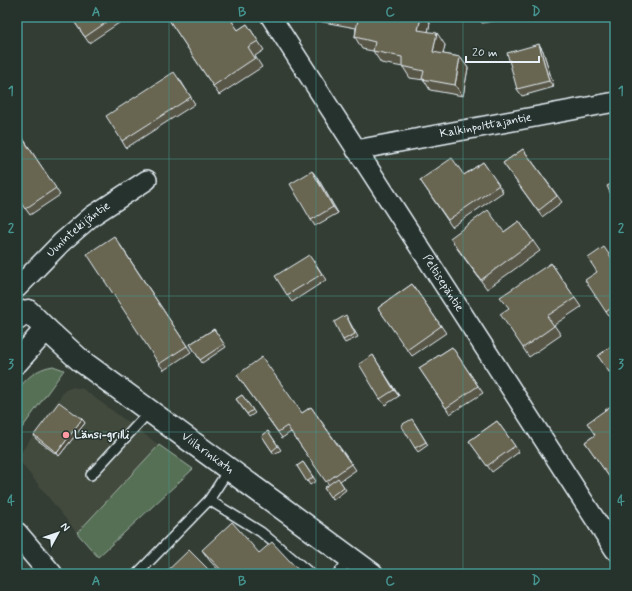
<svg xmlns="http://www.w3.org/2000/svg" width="632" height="591" viewBox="0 0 632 591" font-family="Mynerve,sans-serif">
<rect width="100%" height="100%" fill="#333d34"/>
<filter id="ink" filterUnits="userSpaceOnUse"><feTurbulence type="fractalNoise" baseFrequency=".025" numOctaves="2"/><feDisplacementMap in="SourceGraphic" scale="8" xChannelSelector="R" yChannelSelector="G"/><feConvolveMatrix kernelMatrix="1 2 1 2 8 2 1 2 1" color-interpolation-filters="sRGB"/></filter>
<g filter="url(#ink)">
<path fill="#43493d" d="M73,387l10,2 76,56 -82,88 -60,-75 48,-68z"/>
<path fill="#577055" stroke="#a0b0a6" d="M53,366l11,4 -47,65v-45c11,-13 19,-21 36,-24z
M159,445l34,24 -95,88 -21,-24z"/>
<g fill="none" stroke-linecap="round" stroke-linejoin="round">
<g stroke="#e8f1f8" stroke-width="12">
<path id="service" d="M91,475l58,-63
M209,500l52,32 50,42
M137,574l72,-74 20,-31
M338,574l12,-16"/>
</g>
<g stroke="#e8f1f8" stroke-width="22">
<g id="minor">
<path id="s1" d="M271,17l344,533"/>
<path id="s2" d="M356,150l259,-48"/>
<path id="s3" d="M17,288l45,-46 30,-26 55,-36"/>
</g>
</g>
<g stroke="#e8f1f8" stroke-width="25">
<g id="tertiary">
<path id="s4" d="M17,319l11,-8 18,18 34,31 292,214"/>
<path d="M17,362l29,-33"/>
</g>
</g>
<g stroke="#e8f1f8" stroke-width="25">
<path id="secondary" d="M17,534l34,40"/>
</g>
<use href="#service" stroke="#26332d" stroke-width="9"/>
<use href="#minor" stroke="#26332d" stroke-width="19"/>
<use href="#tertiary" stroke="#26332d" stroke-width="22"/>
<use href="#secondary" stroke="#26332d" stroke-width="22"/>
</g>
<path fill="#595746" stroke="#e8f1f8" d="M71,17h52l2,2 -36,24z
M167,17h72l-7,5 6,8 9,-6 17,26 -9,6 7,11 -43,28z
M306,17h120l4,6 -2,9 17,13 -2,9 17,3 8,11 -5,28 -33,-6 -6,-10 -14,-2 -7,-11 -22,-4 -8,-12 -11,-2 -7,-12 1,-9 -49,-9z
M478,17h31v1l-27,5z
M539,44l4,7 11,36 -32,9 -5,-7z
M179,78l16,26 -69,44 -4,-7z
M17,129l43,66 -30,20 -13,-18z
M523,149l39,53 -20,15 -39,-54z
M483,162l20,30 -51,35 -32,-47 44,-5z
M317,177l21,36 -23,13 -4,-6z
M519,221l21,30 -53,38 -31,-42 48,-15z
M119,243l72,109 -27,18 -5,-6z
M314,261l12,19 -34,22 -5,-7z
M551,263l30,44 -27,18 7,10 -32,22 -6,-9 -14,-40z
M615,263v52l-5,3 -4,-6z
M412,284l34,49 -34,23 -34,-48z
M348,319l10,18 -13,6 -2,-3z
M214,329l12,18 -24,16 -12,-19z
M615,343v30l-3,2 -14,-19z
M452,347l31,46 -33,21 -31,-46z
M377,362l22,34 -14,9 -5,-6z
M237,375l65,38 9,-6 45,63 -16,11 6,9 -13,10 -9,-12 5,-3 -38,-53 -9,6z
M242,395l13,18 -6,4 -13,-18z
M615,403v82l-30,-43 10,-7z
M82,419l3,4 -26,33 -23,-17 -2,-4z
M497,421l22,31 -27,20 -23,-31z
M414,422l14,23 -10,7 -3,-4z
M268,431l13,19 -7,4 -12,-18z
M303,462l13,19 -6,4 -13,-19z
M202,550l57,3 43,21h-80l-12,-13z"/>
<path fill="#484739" stroke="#e8f1f8" d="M421,17h5l4,6 -4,18 -8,-11z
M437,33l8,12 -4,18 -8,-11z
M539,44l4,7 11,36 -5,-6z
M460,57l8,11 -5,28 -8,-11z
M312,171l5,6 21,36 -5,-6z
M373,355l4,7 22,34 -5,-6z
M82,419l3,4 -26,33 -2,-3z"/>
<path fill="#676551" stroke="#e8f1f8" d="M71,17h43l-29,20z
M167,17h62l9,13 9,-6 11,17 -10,6 7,11 -42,28z
M348,17h73l-3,13 19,3 -4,19 27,5 -5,28 -33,-6 2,-8 -22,-5v-9l-29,-6 2,-9 -20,-5 3,-18z
M539,44l10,37 -32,8 -10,-36z
M174,72l17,25 -69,44 -16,-25z
M17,130l39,58 -31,21 -8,-12z
M523,149l34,47 -19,15 -35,-48z
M452,158l12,17 19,-13 16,23 -51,35 -28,-40z
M615,162v11l-4,-9z
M312,171l21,36 -22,13 -21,-36z
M615,182v21l-8,-17z
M488,210l16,22 15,-11 14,20 -52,39 -31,-42z
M114,236l73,110 -28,18 -72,-110z
M604,247l11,16v42l-9,7 -21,-32 12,-8 -9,-14z
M309,255l13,19 -35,21 -12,-19z
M551,263l24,35 -28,18 7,10 -31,22 -23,-34 9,-6 -9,-11z
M412,284l29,42 -34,24 -29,-42z
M346,315l9,19 -12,6 -9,-18z
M214,329l10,15 -24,16 -10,-16z
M615,343v25l-6,4 -11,-16z
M452,347l26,39 -32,22 -27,-40z
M373,355l21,35 -14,9 -21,-35z
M262,357l40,56 9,-6 40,57 -25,18 -39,-56 -9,6 -41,-57z
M242,395l11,15 -6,4 -11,-15z
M59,402l23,17 -25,34 -23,-18z
M615,403v72l-5,3 -25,-36 10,-7 -8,-12z
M412,419l14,23 -11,6 -14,-23z
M497,421l18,25 -28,20 -18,-25z
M268,431l10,15 -6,5 -10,-15z
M303,462l10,15 -6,5 -10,-16z
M338,478l6,9 -14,10 -6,-9z
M232,522l27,31 13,-11 30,32h-77l-23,-24z
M189,550l24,24h-49z"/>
</g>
<path fill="none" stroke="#459590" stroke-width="1" stroke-opacity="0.55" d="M169,17v557M316,17v557M463,17v557M17,159h598M17,296h598M17,432h598"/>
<circle fill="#ff9aa2" stroke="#26332d" stroke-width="1.5" cx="66" cy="435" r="4"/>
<g text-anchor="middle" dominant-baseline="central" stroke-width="3" stroke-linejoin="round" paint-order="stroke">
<g font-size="12" fill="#e8f1f8" stroke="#26332d">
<text stroke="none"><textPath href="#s2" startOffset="132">Kalkinpolttajantie</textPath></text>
<text stroke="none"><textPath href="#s3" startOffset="85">Uunintekijäntie</textPath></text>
<text stroke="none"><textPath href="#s1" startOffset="317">Peltisepäntie</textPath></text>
<text stroke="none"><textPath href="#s4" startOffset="243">Viilarinkatu</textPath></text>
</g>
<g font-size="12" font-weight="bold" fill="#e8f1f8" stroke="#26332d" text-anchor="start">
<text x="74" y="435">Länsi-grilli</text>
</g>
</g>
<rect width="632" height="591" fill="none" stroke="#26332d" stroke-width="44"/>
<g transform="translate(58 533) rotate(50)" stroke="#26332d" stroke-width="3" paint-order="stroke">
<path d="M0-3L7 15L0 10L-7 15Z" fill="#e8f1f8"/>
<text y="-6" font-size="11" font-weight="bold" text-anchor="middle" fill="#e8f1f8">N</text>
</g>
<path d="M466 56v6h73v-6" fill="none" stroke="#e8f1f8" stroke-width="2"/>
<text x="472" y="56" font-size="12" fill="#e8f1f8" stroke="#26332d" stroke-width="3" paint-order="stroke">20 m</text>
<rect x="22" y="22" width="588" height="547" fill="none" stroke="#459590" stroke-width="1.5"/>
<g font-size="13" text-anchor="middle" font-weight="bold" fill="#459590">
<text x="96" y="16">A</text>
<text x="242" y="16">B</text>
<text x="390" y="16">C</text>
<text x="536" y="16">D</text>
<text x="11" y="95">1</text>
<text x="621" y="95">1</text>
<text x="11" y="232">2</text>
<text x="621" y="232">2</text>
<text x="11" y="368">3</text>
<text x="621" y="368">3</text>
<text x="11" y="505">4</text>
<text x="621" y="505">4</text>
<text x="96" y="585">A</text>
<text x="242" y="585">B</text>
<text x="390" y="585">C</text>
<text x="536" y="585">D</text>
</g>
</svg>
